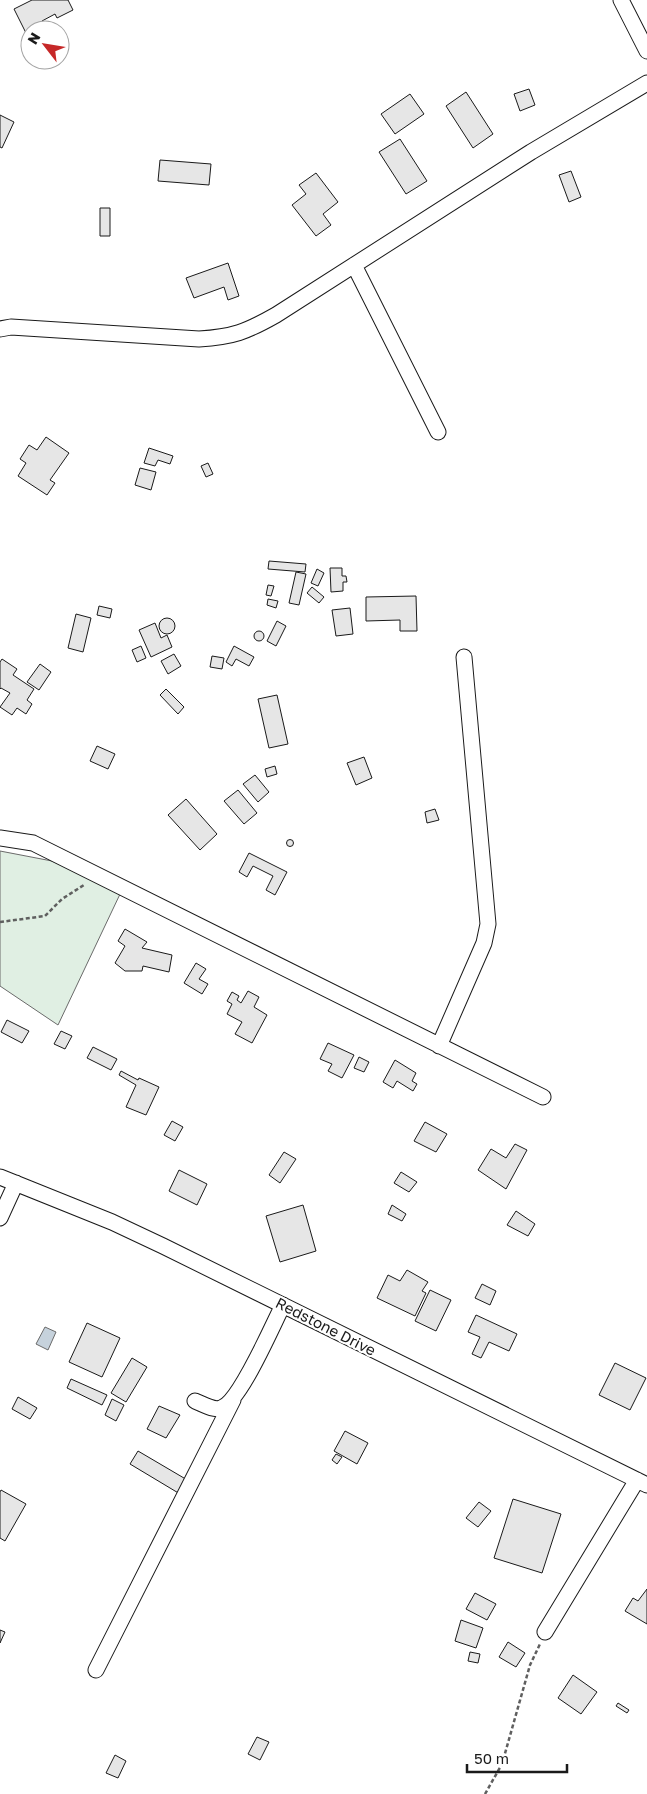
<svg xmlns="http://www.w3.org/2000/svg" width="647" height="1794" viewBox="0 0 647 1794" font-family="'Golos Text',sans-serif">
<rect width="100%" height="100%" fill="#fff"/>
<path fill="#e0efe3" stroke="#6a6a6a" d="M0,851l52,10 69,31 -63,133 -58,-39z"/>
<path fill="#c6d2dc" stroke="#6a6a6a" d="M45,1327l11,5 -8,18 -12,-6z"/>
<path fill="#e6e6e6" stroke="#1a1a1a" d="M32,0h36l5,10 -16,8 -2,-4 -13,7 5,9h-17v4l-3,1 -13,-26z
M529,89l6,16 -15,6 -6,-17z
M466,92l27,42 -20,14 -27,-42z
M410,94l14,20 -29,20 -14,-20z
M0,115l14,7 -12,26 -2,-1z
M400,139l27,42 -21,13 -27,-42z
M160,160l51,4 -2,21 -51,-4z
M571,171l10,26 -12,5 -10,-27z
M316,173l22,29 -15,12 8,11 -15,11 -24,-31 14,-11 -7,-9z
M100,208h10v28h-10z
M228,263l11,33 -11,4 -4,-13 -30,11 -8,-20z
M46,437l23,16 -19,27 5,3 -8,12 -29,-19 8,-13 -6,-4 9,-14 8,5z
M149,448l24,8 -3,8 -12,-4 -3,6 -11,-3z
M208,463l5,11 -7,3 -5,-11z
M140,468l16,4 -5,18 -16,-5z
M269,561l37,3 -1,8 -37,-3z
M330,568h12v8h4l1,6h-4v9l-12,1z
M317,569l7,4 -6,13 -7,-3z
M296,572l10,2 -7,31 -10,-2z
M268,585l6,1 -3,10 -5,-1z
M312,587l12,10 -5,6 -12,-10z
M416,596l1,35h-17v-11l-34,1v-24z
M268,599l10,2 -2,7 -9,-3z
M99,606l13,3 -2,9 -13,-3z
M350,608l3,26 -17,2 -4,-26z
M76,614l15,4 -8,34 -15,-4z
M159 626a8 8 0 1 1 16 0a8 8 0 1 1-16 0Z
M277,621l9,5 -10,20 -9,-5z
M155,623l6,15 6,-3 5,12 -21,10 -12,-27z
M254 636a5 5 0 1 1 10 0a5 5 0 1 1-10 0Z
M141,646l5,12 -9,4 -5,-12z
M234,646l20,11 -5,9 -13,-7 -4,7 -6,-4z
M174,654l7,12 -13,8 -7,-13z
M212,656l12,2 -2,11 -12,-2z
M2,659l15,10 -4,6 21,14 -7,11 5,4 -6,10 -9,-6 -5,7 -12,-8 10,-14 -9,-5 -1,1v-27z
M40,664l11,8 -12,18 -12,-8z
M166,689l18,18 -6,7 -18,-19z
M277,695l11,49 -19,4 -11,-49z
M97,746l18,8 -7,15 -18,-8z
M364,757l8,21 -16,7 -9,-22z
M275,766l2,8 -10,3 -2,-8z
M255,775l14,17 -11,10 -15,-18z
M238,790l19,23 -13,11 -20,-23z
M186,799l31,35 -17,16 -32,-35z
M435,809l4,11 -12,3 -2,-11z
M286.5 843a3.5 3.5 0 1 1 7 0a3.5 3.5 0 1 1-7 0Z
M249,853l38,19 -12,23 -9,-5 7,-14 -20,-10 -6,11 -8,-5z
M125,929l22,13 -5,6 30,7 -3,17 -26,-6 -1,5h-17l-10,-8 10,-17 -7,-5z
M196,963l10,6 -7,10 9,5 -6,10 -18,-11z
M248,991l11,6 -5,10 13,8 -15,28 -17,-9 7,-12 -15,-8 5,-10 -5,-3 5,-9 7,4 -2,4 4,3z
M7,1020l22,11 -7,12 -21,-11z
M61,1031l11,5 -7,13 -11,-5z
M328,1043l26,12 -12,23 -14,-7 4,-7 -12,-5z
M93,1047l24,12 -6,11 -24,-12z
M359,1057l10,5 -5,10 -10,-4z
M395,1060l21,13 -4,8 5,3 -4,7 -16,-10 -4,7 -10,-6z
M121,1071l17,9 1,-2 20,9 -13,28 -20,-8 10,-22 -17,-10z
M172,1121l11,6 -8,14 -11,-6z
M425,1122l22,12 -11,18 -22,-11z
M515,1144l12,6 -21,39 -28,-19 13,-21 15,9z
M284,1152l12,7 -16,24 -11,-8z
M179,1170l28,14 -10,21 -28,-14z
M401,1172l16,10 -8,10 -15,-9z
M303,1205l13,46 -36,11 -14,-46z
M392,1205l14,9 -4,7 -14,-7z
M516,1211l19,13 -7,12 -21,-11z
M407,1270l21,12 -6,9 4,2 -11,23 -38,-18 11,-23 12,6z
M482,1284l14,7 -6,14 -15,-7z
M430,1290l21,10 -15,31 -21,-10z
M476,1315l41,19 -8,17 -20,-9 -8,16 -9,-4 8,-17 -12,-5z
M87,1323l33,15 -18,39 -33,-15z
M132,1358l15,9 -21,35 -15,-9z
M615,1363l31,15 -16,32 -31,-15z
M71,1379l36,16 -5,10 -35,-17z
M18,1397l19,11 -7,11 -18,-10z
M112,1399l12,6 -8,16 -11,-6z
M159,1406l21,9 -14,23 -19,-9z
M345,1431l23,12 -11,21 -23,-13z
M138,1451l51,30 -9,13 -50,-30z
M336,1454l6,3 -5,7 -5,-4z
M1,1490l25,14 -21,37 -5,-3v-46z
M513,1499l48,15 -19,59 -48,-15z
M479,1502l12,9 -13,16 -12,-9z
M647,1589v35l-22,-13 8,-13 5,3z
M475,1593l21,11 -9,16 -21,-11z
M461,1620l22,8 -7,20 -21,-7z
M0,1630l5,2 -5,11z
M508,1642l17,11 -9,14 -17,-10z
M470,1652l10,2 -2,9 -10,-2z
M573,1675l24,17 -16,22 -23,-16z
M618,1703l11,7 -2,3 -11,-7z
M257,1737l12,5 -9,18 -12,-6z
M115,1755l11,6 -8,17 -12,-5z"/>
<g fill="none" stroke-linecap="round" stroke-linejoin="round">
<g stroke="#1a1a1a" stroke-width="17">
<path id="minor" d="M621,0l26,51
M354,265l84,167
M0,329l11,-2 188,12c34,-2 47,-7 77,-24l255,-163 116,-69
M0,838l33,5 510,254
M439,1046l45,-103 4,-19 -24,-267
M0,1177l112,45 51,24 484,239
M0,1218l16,-35
M195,1401c8,3 18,10 26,7 19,-6 52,-84 62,-103
M545,1632l92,-152
M96,1670l137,-270"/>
</g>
<path stroke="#5f5f5f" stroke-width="2.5" stroke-dasharray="4 2.5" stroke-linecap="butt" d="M0,922l45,-6 17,-17 22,-14
M485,1794l17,-30 28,-99 10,-21"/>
<use href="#minor" stroke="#fff" stroke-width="15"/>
</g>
<g text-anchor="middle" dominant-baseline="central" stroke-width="4" stroke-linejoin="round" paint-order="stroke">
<g font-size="15" fill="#1a1a1a" stroke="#fff">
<text transform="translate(326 1326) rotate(27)">Redstone Drive</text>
</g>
</g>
<g transform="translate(45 45) rotate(301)"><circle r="24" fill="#ffffff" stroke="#a3a3a3"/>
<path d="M0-4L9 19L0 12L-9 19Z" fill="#c62828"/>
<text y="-8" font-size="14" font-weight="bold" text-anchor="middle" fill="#1a1a1a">N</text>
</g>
<path d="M467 1764v8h100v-8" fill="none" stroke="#1a1a1a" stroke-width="2.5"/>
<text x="474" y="1764" font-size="15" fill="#1a1a1a" stroke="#ffffff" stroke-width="4" paint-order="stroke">50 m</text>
</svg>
